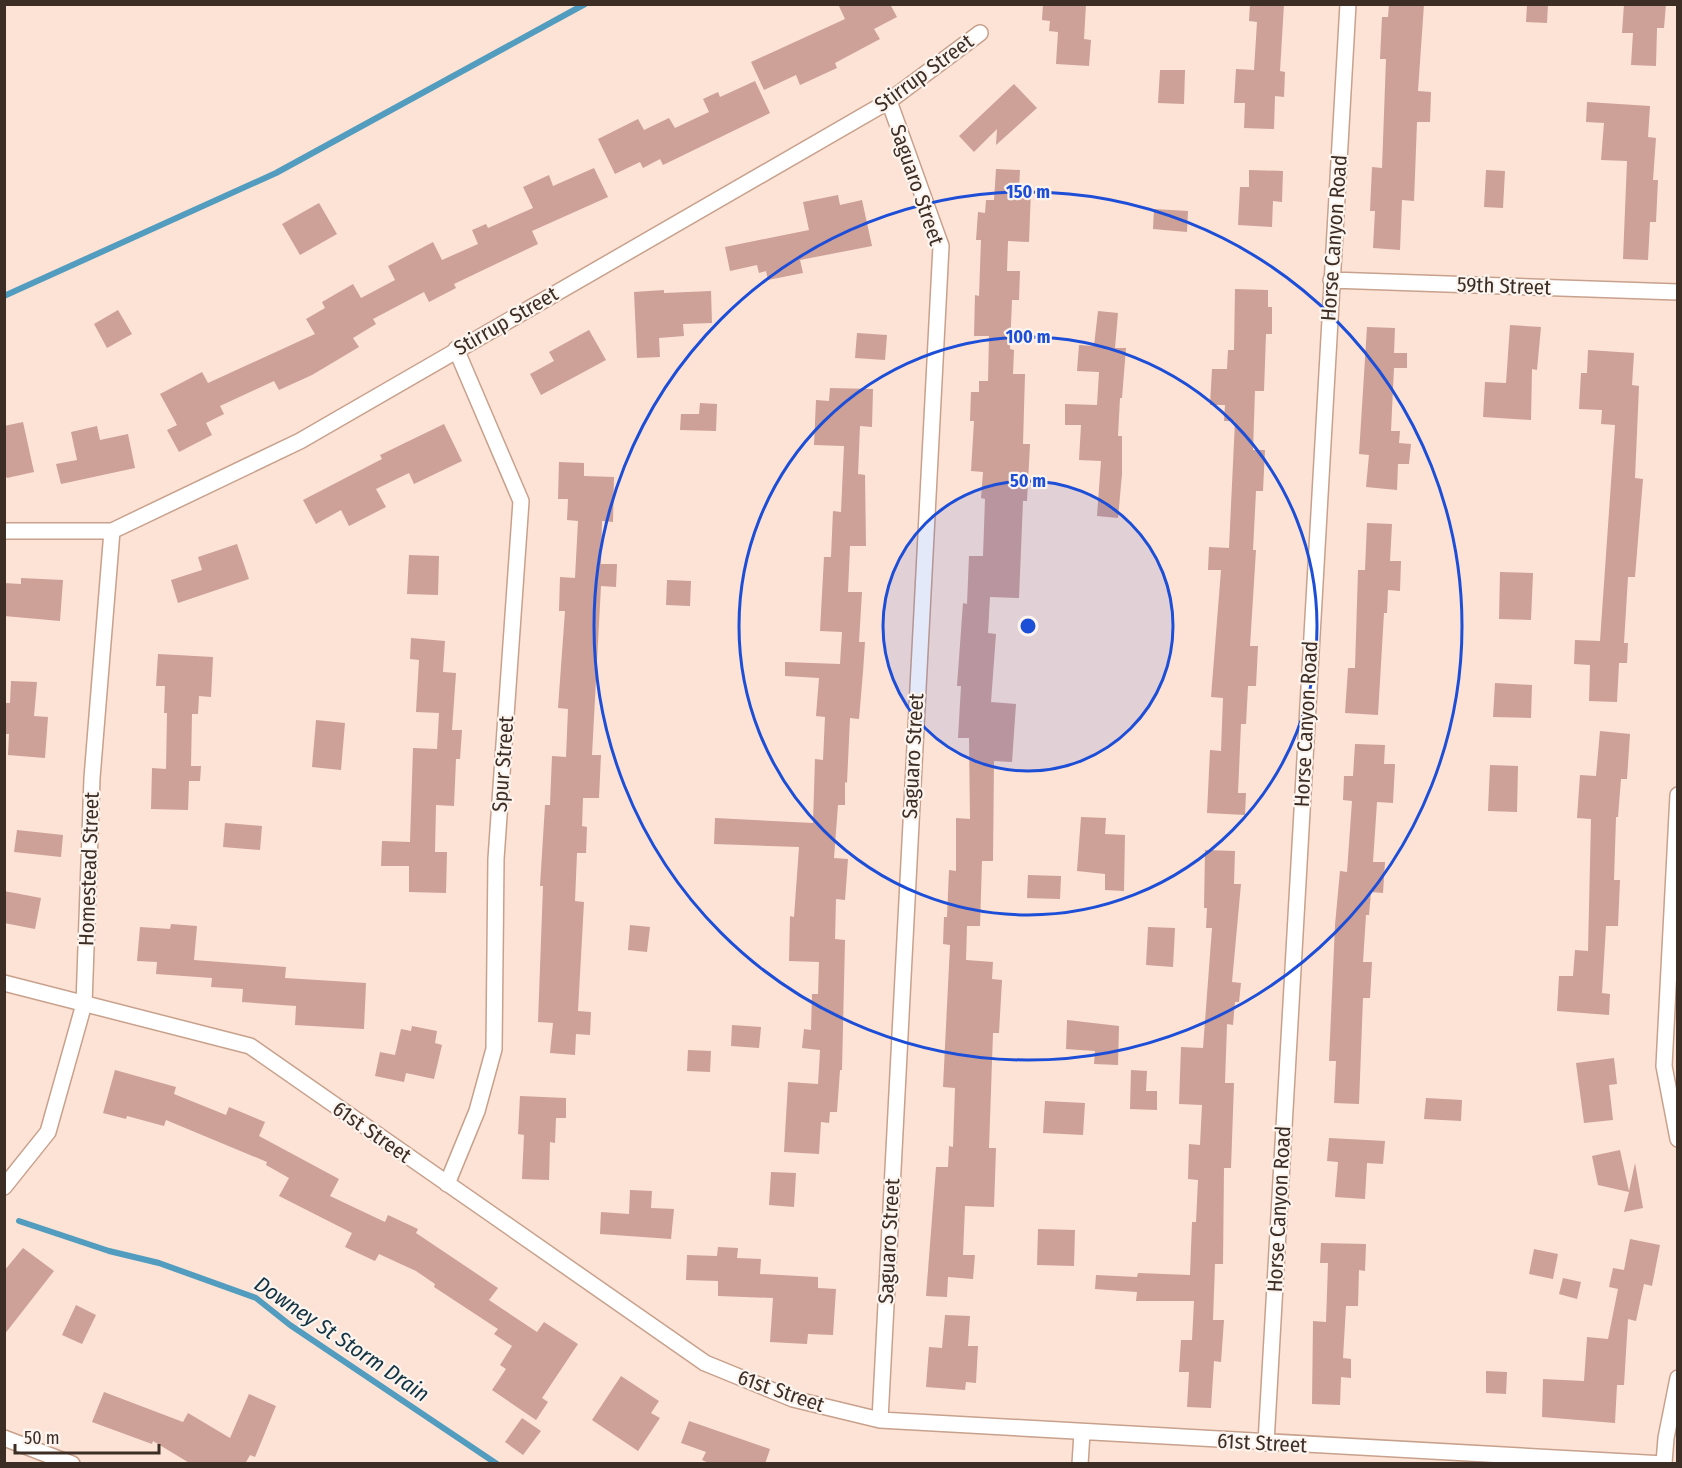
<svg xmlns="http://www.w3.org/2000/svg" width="1682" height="1468" viewBox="0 0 1682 1468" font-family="'Fira Sans Condensed',sans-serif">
<rect width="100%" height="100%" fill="#fce3d5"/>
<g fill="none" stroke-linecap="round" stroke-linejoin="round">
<path stroke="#519cbf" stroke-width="6" d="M4,296l272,-123 309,-169
M19,1221l90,30 50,12 97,35 34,27 207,139"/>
</g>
<path fill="#cda098" d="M838,4h52l7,13 -23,12 6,10 -45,24 2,5 -37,17 -4,-10 -32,15 -13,-28 94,-43z
M1043,4h43l-2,35 7,1 -2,26 -33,-2 2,-32 -9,-1 1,-10 -8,-1z
M1250,4h34l-4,67 5,1 -1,25 -9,-1 -1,33 -30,-1 1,-25h-11l2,-34 18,1 3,-48 -8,-1z
M1389,4h35l-6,87 13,1 -1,30h-13l-3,79 -12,-1 -2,50 -27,-2 2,-37h-5l2,-44 10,1 4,-109h-6l2,-42h6z
M1527,4h21l-1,19 -21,-1z
M1624,4h42l-2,24h-7l-1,38 -25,-1 2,-32h-11z
M1160,70h25l-1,34 -26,-1z
M755,81l15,32 -107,52 -3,-6 -17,9 -3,-6 -25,12 -17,-35 40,-20 6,11 25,-12 6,10 34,-16 -6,-13 15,-7 2,5z
M1014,84l23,24 -41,37 1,-16 -23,23 -15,-16z
M1587,102l63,4 -2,31 8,1 -3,42h5l-2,42h-6l-2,38 -25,-1 4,-98 -26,-1 3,-37 -18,-1z
M594,168l14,29 -76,34 6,13 -84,40 2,4 -27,14 -5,-10 -51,27 3,5 -23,14 6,9 -47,28 -33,15 -5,-9 -54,25 4,8 -18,9 6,12 -33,17 -12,-22 10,-5 -17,-31 42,-22 6,11 107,-49 -9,-15 19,-11 -3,-6 31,-18 8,14 34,-18 -7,-14 45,-24 9,18 36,-16 -6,-14 14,-6 2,4 45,-20 -10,-21 26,-12 4,11z
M996,169l24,1 -1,20h12l-2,52 -21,-1 -1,30h13l-1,29h-7l-2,49 4,1 -1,24h12l-2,70h7l-3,57h-4l-4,97 -29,-1 -2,36 8,1 -5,68 25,2 -4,58 -18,-1 -1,100h-11l-2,65h-13l-1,34 27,2 -1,17 10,1 -3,53h-6l-4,115h7l-2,59 -29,-1 -2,49h12l-2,24 -25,-2 -1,20 -21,-1 10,-129h12l1,-21 4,1 2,-59 -12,-1 7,-142 -7,-1 1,-27h3l2,-47 7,1v-53l14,1 -1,-81h-11l3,-52h-4l6,-83 4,1 2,-48h14l2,-57 -4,-1 2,-26 -12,-1 3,-50h-4l1,-29h8v-11h9l1,-45h-15l1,-41 4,1 2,-56h-5l2,-28 7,1 1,-13h8z
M1249,170l34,1 -1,31 -9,-1 -1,26 -34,-2 2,-38h9z
M1486,170l19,1 -2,37 -19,-1z
M838,195l2,10 22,-5 10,46 -72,14 3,13 -35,7 -2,-9 -7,2 -2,-8 -27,6 -5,-24 84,-17 -6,-28z
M319,203l18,31 -37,21 -18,-31z
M1154,209l34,2 -1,21 -34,-3z
M1235,289l33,1v17h4v27h-6l-2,57h-9l-2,59h12l-2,41h-7l-3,59h3l-6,96h8l-2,40h-8l-2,38h-5l-3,69h8l-1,22 -38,-2 3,-63 11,1 2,-53 -12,-1 10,-127h-13l1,-23 20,1 6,-127h-11l1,-16h-15l2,-36h15l1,-19h6z
M664,290v3l47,-2 1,32 -29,1 1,12 -25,2 1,19 -23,1 -3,-66z
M118,310l14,24 -25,14 -13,-24z
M1098,311l20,2 -3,35h11l-4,50h-2l-2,38h4v38l-4,44 -21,-2 4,-55 -22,-1 2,-35h-16v-21l32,1 2,-33 -22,-1 2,-26 15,1z
M1510,325l31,2 -4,43 -5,-1 -1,51 -48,-3 2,-35 21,1z
M1367,327l28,1 -1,25h13v15h-13l-3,63h9l-1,12 12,1 -2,20h-11l-1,26 -31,-3 3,-32 -10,-1z
M589,330l17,30 -65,35 -11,-21 24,-13 -5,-9z
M857,333l30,2 -2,25 -30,-2z
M1588,350l46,3 -2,32 7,1 -4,92 8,1 -8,98h-7l-4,66h4l-1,20h-8l-2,39 -28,-1 1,-36 -16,-1 1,-24 25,1 15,-216 -14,-1 1,-14 -23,-1 2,-36h6z
M830,388l43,1 -1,38 -12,-1 -2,48 7,1 1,71h-16l-2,46h14l-3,50h6l-2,30 -4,47 -9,-1 -3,65 -2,-1v23h-7l-4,53 14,1 -3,41 -9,-1 -1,40 10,1 -3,130h-2l-3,42h-7l-1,11 -8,-1 -2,32 -35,-2 4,-70 30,2 2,-34 -18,-2 2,-19 7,1 1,-36h6l1,-32 -30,-1 1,-45 4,1 5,-70 -85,-3 1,-26 98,5 2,-64 8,1 2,-43 -9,-1 3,-38 -34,-2v-14l55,2 2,-32 -22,-1 4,-74h7l2,-46 8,1 3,-66 -30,-1 2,-45 13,1z
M700,403l17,1 -1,27 -36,-1 1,-16h18z
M23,422l11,50 -27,6 -3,-4v-48z
M444,424l18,37 -48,23 -5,-11 -33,16 10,18 -37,19 -8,-16 -25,14 -13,-24 79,-41 -2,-4z
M97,426l3,14 28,-6 7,34 -74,16 -5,-20 21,-4 -6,-28z
M559,462l25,1v13l30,1 -1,45 -11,-1 -1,43h16l-1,23 -15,-1 -9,169h9l-2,43h-16l-1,28 5,1 -1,26h-9l-2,48 9,1 -6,109 13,1 -1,23 -14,-1 -1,21 -25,-2 3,-30 -15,-1 5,-136h-3l5,-81h5l2,-49 14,1 2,-48 -10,-1 7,-97h-6l1,-34 15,1 3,-57 -11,-1 1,-21h-10z
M1367,523l25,1 -2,37h11l-1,30 -12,-1 -1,23h-3l-6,102 -33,-2 3,-45h7l3,-98h7z
M237,544l12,35 -71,24 -7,-23 31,-10 -4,-13z
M409,555l30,1 -1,39 -31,-1z
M1500,572l33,1 -2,47 -32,-1z
M21,578l42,2 -3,41 -56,-5v-33l17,1z
M667,580l24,1 -1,25 -24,-1z
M411,638l34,3 -2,31 13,1 -4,57h10l-2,29h-4l-2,47 -18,-1 -1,47h12l-1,41 -37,-1v-26h-28l1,-25 28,1 3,-94 24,1 2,-36 -23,-1 3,-52 -9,-1z
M158,654l55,3 -2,40 -12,-1 -1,18h-6l-1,52h10l-1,15h-11l-1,29 -37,-1 1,-41 14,1 1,-56h-3l1,-27h-9z
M11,681l26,1 -3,34 14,1 -3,41 -37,-3 1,-21h-5v-31h6z
M1495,683l37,2 -1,33 -38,-1z
M316,720l29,3 -4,47 -29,-3z
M1600,731l30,3 -3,45h-6l-3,38h-2l-2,63h6l-2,46h-12l-4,67 8,1 -1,21 -52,-4 2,-35h14l2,-26 13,1 3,-132 -14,-1 3,-43 16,1z
M1355,744l30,1 -1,19h11l-2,39 -16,-1 -4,60h12l-2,31 -12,-1 -2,23h-3l-3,47h9l-2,36h-7l-4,106 -25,-1 2,-42h-7l6,-136 5,-54 7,1 5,-71 -9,-1 1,-24h9z
M1490,765l28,1 -1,46 -29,-1z
M1081,817l25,1 -1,16 20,1 -1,56 -19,-1v-16l-28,-3z
M225,823l37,3 -2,24 -37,-3z
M17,830l46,5 -2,22 -47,-5z
M1205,850l30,1 -1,33h7l-9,98 9,1 -2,19h-4l-2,23 -6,-1 -2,59h9l-3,85h-7l-1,96h-8l-2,56h11l-3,42 -7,-1 -3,47 -24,-1 2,-35h-10l2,-32h11l2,-39h-58l1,-9 -42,-3 1,-14 41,2 1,-4 52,2 2,-53h4l2,-42 -10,-1 1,-35 11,1 2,-40 -23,-1 2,-57 22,1 9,-120h-6l1,-20h-3z
M1028,875l33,1 -1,23 -33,-1z
M4,891l37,7 -6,31 -31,-6z
M171,924l26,2 -3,34 92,7 -1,11 81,5 -2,46 -69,-4 1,-19 -54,-4 1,-13 -32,-2 1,-9 -56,-4 1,-12 -20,-1 3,-34 30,2z
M630,925l20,2 -3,25 -19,-2z
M1148,927l27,1 -2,39 -27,-2z
M1067,1020l52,6 -1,39 -24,-1 1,-13 -29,-2z
M732,1025l29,2 -2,21 -28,-2z
M412,1026l25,5 -2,12 7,2 -8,34 -28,-6 -2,9 -29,-6 5,-24 15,3 6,-26 10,2z
M688,1050l23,1 -1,21 -23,-1z
M1614,1058l3,26 -8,1 4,35 -29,3 -8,-60z
M115,1070l61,17 -2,7 52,21 3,-8 36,15 -6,14 80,43 -9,17 55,26 3,-7 30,14 -2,4 82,55 -9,12 48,32 7,-10 34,22 -36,54 6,4 -12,18 -44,-30 14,-21 -6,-4 12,-19 -18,-12 4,-5 -64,-42 1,-3 -19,-13 -37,-17 -4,7 -30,-14 7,-14 -73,-37 10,-18 -23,-13 1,-3 -101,-42 -2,6 -37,-10 -1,3 -23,-6z
M1131,1070l16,1 -1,20h11v19l-27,-1z
M520,1096l46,2v20h-10l-1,25 -5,-1 -1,38 -27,-1 2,-44 -6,-1z
M1426,1098l36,2 -1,21 -37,-2z
M1045,1101l40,2 -2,32 -40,-2z
M1329,1138l56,3 -2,23 -16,-1 -2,36 -30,-2 3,-35 -11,-1z
M1620,1150l9,41 6,-28 8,45 -19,4 5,-20 -31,-7 -6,-29z
M771,1172l25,1 -2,34 -25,-2z
M630,1190l22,1 -1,17 23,1 -3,30 -71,-5 1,-22 28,2z
M1038,1229l37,1 -1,36 -37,-1z
M1630,1239l30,6 -8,41 -8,-2 -8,37 -8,-2 -4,66h-7l-2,38 -73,-6 1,-38 41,2 3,-44 21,2 10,-50 -9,-2 4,-19 11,2z
M1321,1243l45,1 -1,27 -6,-1 -1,36h-12l-3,52 8,1v19l-10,-1 -1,28 -28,-1 1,-83 13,1 2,-59h-8z
M718,1247l20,1 -1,10 24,1 -1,15 58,3v11l18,1 -3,46 -25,-1 -1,10 -37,-2 3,-44 -55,-2v-15l-32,-1 1,-25 30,1z
M23,1248l31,23 -50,64v-64z
M1534,1249l24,5 -5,25 -24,-5z
M1563,1278l18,4 -4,17 -18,-5z
M76,1305l20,10 -14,29 -20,-9z
M945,1315l25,1 -2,30h10l-2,37 -10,-1 -1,8 -39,-3 3,-40 13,1z
M1486,1371l21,1 -1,22 -20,-1z
M621,1376l38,25 -8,12 9,5 -22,33 -46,-31z
M104,1392l79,30 5,-9 42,25 19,-44 27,12 -21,51 -5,-2 -5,9h-54l-38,-23 -1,3 -60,-22z
M522,1418l19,13 -18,24 -18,-13z
M689,1421l81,28 -5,15h-54l-9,-4 4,-8 -25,-9z"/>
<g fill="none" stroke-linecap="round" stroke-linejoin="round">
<g stroke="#c8a18c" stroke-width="18">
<path id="minor" d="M1331,280l347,12
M4,531h108l188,-90 589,-340 91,-68
M1678,795l-14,271 14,73
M4,983l246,63 455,317 88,36 87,21 784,44
M447,1184l30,-73 17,-62 2,-190 25,-358 -65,-152
M4,1187l44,-55 36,-128 8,-226 20,-247
M880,1420l61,-1174 -52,-145
M4,1438l68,26
M1266,1443l82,-1439
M1664,1463l2,-25 12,-60
M1080,1464l2,-31"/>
</g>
<use href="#minor" stroke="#fff" stroke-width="15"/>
</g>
<circle cx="1028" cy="626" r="145" fill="#1d4ed8" fill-opacity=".12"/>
<g fill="none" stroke="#1d4ed8" stroke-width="3">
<circle cx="1028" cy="626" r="145"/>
<circle cx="1028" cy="626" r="289"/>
<circle cx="1028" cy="626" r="434"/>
</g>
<g text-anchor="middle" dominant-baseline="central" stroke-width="4.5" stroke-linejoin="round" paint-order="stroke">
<g font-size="21" fill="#3d2e25" stroke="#fcf4ef">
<text transform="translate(924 73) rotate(-36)">Stirrup Street</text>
<text transform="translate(917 185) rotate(71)">Saguaro Street</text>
<text transform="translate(1334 238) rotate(-86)">Horse Canyon Road</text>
<text transform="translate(1504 286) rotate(2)">59th Street</text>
<text transform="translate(506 321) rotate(-30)">Stirrup Street</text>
<text transform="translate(1306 724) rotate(-87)">Horse Canyon Road</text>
<text transform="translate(913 756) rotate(-87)">Saguaro Street</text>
<text transform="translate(503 764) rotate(-86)">Spur Street</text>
<text transform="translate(89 869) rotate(-88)">Homestead Street</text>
<text transform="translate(372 1132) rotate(35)">61st Street</text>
<text transform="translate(1279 1209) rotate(-87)">Horse Canyon Road</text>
<text transform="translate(889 1241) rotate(-87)">Saguaro Street</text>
<text transform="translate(781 1391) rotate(19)">61st Street</text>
<text transform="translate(1262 1443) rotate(3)">61st Street</text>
</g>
<g font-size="22" font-style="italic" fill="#103242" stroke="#fcf4ef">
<text transform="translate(342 1339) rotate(34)">Downey St Storm Drain</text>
</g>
</g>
<circle cx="1028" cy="626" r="9" fill="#1d4ed8" stroke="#fcf4ef" stroke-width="3"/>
<g font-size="18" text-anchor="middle" font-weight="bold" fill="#1d4ed8" stroke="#fcf4ef" stroke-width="4.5" stroke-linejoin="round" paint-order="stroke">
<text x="1028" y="198">150 m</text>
<text x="1028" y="343">100 m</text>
<text x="1028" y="487">50 m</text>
</g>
<rect width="1682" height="1468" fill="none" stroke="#3d2e25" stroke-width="12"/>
<path d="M15 1444v9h144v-9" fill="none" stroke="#3d2e25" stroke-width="3"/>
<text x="24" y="1444" font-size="18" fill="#3d2e25" stroke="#fcf4ef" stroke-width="4.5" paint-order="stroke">50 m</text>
</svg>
